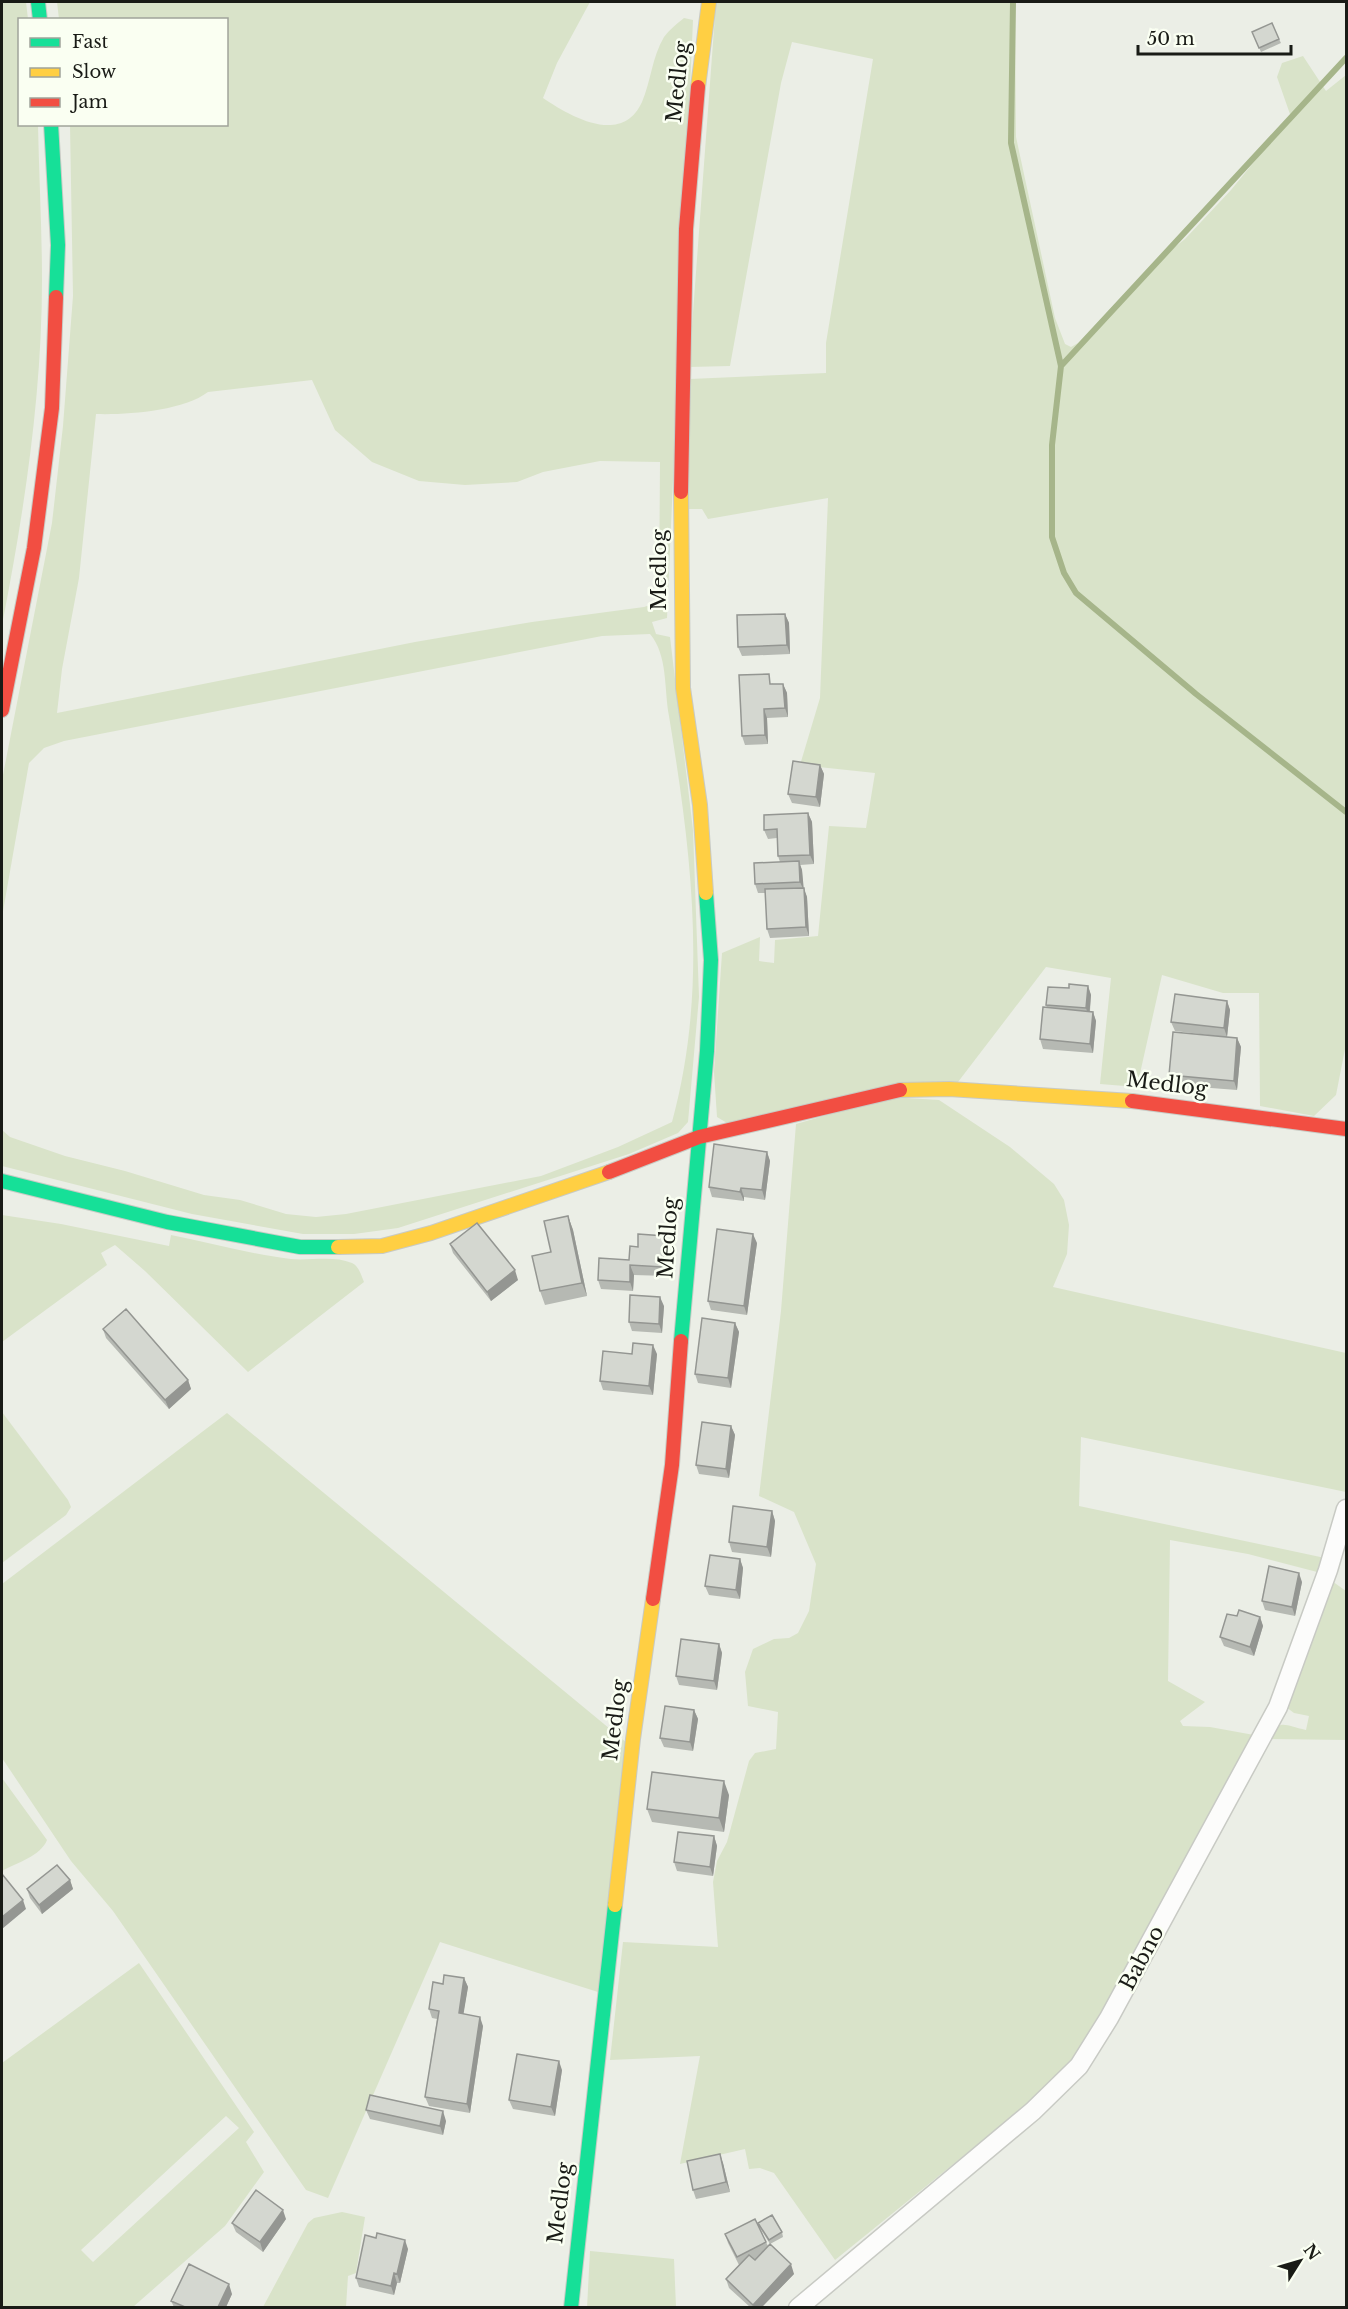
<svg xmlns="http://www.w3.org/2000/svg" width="1348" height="2309" viewBox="0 0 1348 2309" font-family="'Libre Baskerville',serif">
<rect width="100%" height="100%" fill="#ebeee6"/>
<path fill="#d9e3c9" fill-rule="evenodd" d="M2,2h24l2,17 -8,1v104l18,1c1,51 4,103 4,155 0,116 -18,232 -40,345z
M57,2h533l-33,61 -14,35c28,19 79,48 99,4 9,-21 10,-45 22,-65 5,-7 14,-14 20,-19l9,2 -26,598 -15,4 4,12 14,3 23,193 6,167 -11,125 -10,11 -49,21 -231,74 -44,6h-51l-111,-20 -190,-48v-36l8,7 55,19 60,15 79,24 36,5 46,14 30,3 30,-3 195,-38 77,-29 54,-25c37,-135 19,-271 -3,-406 -5,-27 -1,-61 -19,-82l-48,2 -538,105 -20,7 -15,15 -27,154v-137l50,-257 11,-97 10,-130 -3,-171 156,-1v-104l-167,-1zM312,380l23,50 37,32 47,19 46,4 52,-3 26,-10 57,-11 60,1 -1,140 -15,5 -112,15 -117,20 -358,71 5,-44 17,-91 17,-164c31,1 87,-3 112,-22z
M716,2h299l1,135 39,181 10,26 6,3 7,-4 48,-51 9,-3 21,-27 29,-23 46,-49 60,-73 -14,-40 5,-14 21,-7 23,35 20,-16v969l-10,51 -22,21 -54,-10 -1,-113h-36l-61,-18 -25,112 -37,-3 11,-106 -65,-11 -88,115 -231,41 -10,-6 -3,-45 8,-119 38,-16 -1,24 15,2 1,-23 43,-4 11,-110 37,2 9,-55 -75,-8 20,-67 8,-200 -120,21 -6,-10h-14l2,-130 136,-6v-30l47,-284 -81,-17 -11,41 -51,283 -41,1z
M890,1097l49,3 71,47 44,37 10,16 5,25 -2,29 -14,33 293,66v139l-265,-55 -2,69 246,52 -4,15 -73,-19 -78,-14 -2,141 37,21 -25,19 3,5 27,1 44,8 -109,209 -78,128 -232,188 -61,-87 -14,-5 -11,1 -4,-20 -65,15 20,-108 -90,4 13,-118 95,5 -5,-65 4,-21 10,-19 22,-81 6,-8 21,-4 2,-37 -30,-6 -3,-34 8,-23 21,-10 15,-1 9,-5 11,-22 7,-47 -22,-52 -35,-16 22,-185 15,-187z
M2,1215l59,9 108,22 2,-11c40,8 79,19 120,24 19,2 42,-4 61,4 7,3 9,12 12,19l-116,90 -103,-101 -30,-26 -14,8 6,12 -105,77z
M2,1412l66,88 3,7 -5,8 -64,48z
M227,1413l400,330 -29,249 -158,-50 -112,256 -22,-8 -193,-279 -42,-50 -69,-103v-174z
M1329,1579l17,12v149l-82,-1c17,-21 19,-14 42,-9l3,-14 -15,-3 -8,-6z
M2,1778l45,62c-6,16 -31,23 -45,31z
M139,1963l115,169 -8,10 18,30 -39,54 -92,81h-131v-244zM226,2116l13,12 -146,134 -12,-12z
M342,2212l23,5 -9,56 -8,3 -2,31h-83l45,-84 6,-5z
M590,2251l84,8 2,48 -89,1z"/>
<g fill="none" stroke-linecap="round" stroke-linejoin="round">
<path stroke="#a6b58a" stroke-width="6" d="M1013,2l-2,141 50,223 -9,79v92l12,36 12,20 120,101 150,118
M1061,366l285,-308"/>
<g stroke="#c8cac4" stroke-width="21">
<path id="street" d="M798,2308l235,-197 46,-45 30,-48 169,-311 50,-137 18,-61"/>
</g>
<g stroke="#c8cac4" stroke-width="16">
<path id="fast" d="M38,2l2,18
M51,124l7,121 -2,52
M2,1181l165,41 133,25h38
M681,1341l26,-290 4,-91 -5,-67
M571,2308l44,-403"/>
</g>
<g stroke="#c8cac4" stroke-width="16">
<path id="slow" d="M698,87l11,-85
M681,492l2,196 17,117 6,88
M900,1090l49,-1 183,12
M338,1247l44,-1 49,-13 178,-61
M615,1905l18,-166 20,-140"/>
</g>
<g stroke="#c8cac4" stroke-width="16">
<path id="jam" d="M681,492l5,-263 12,-142
M2,710l32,-162 18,-140 4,-111
M1132,1101l214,28
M609,1172l90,-35 201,-47
M653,1599l19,-134 9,-124"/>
</g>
<use href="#street" stroke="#fcfcfb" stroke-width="18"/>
<use href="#fast" stroke="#16e098" stroke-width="14"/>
<use href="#slow" stroke="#ffcf43" stroke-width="14"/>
<use href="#jam" stroke="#f24e42" stroke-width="14"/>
</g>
<path fill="#b6b9b3" d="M1254,36l25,3 2,4 -20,9z
M785,614l4,9 1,31 -48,2 -4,-9z
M773,683v1h10l4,9 1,24 -21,1 1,26 -23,1 -3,-9z
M820,765l4,9 -4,33 -28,-4 -4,-9z
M808,813l4,9 2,42 -14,1 2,5 1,18 4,9 2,39 -39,2 -3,-9 -1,-36h-8l-3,-9 25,-22 -2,-6 -1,-18 -9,1 -4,-9z
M1088,986l3,9 -1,16 3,1 3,9 -3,32 -50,-4 -3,-10 7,-31 -1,-3 23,-17z
M1227,1001l3,9 -3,27 10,1 4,9 -4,43 -65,-5 -3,-10 56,-38 -50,-6 -4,-9z
M767,1152l3,9 -5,39 -21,-3v4l-32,-4 -3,-10z
M568,1216l5,14 14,66 -42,9 -5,-14 11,-39z
M665,1236l4,9 -2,31 -33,-1 -1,16 -32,-2 -3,-9 31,-20 9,-13z
M757,1243l-10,72 -36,-5 -3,-9z
M450,1244l68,36 -27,21 -38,-48z
M664,1306l-2,27 -30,-2 -3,-9z
M735,1323l4,9 -8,56 -33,-5 -3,-9z
M103,1329l85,51 3,9 -22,20 -63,-71z
M632,1354h25l-4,41 -50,-5 -3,-9z
M731,1426l4,9 -6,43 -30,-4 -3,-9z
M772,1511l3,10 -4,36 -39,-5 -3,-10z
M740,1559l3,9 -3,31 -31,-4 -4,-9z
M1302,1582l-7,34 -30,-6 -3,-9z
M1237,1616l23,1 3,9 -9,30 -30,-10 -4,-9z
M719,1644l3,9 -5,37 -38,-5 -3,-9z
M694,1710l4,9 -5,32 -29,-4 -4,-9z
M729,1795l-5,37 -72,-10 -5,-13z
M714,1836l3,10 -4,30 -36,-5 -3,-9z
M70,1880l3,9 -31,25 -12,-16 -3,-9z
M464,1978l4,9 -5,27 20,12 -13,87 -41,-7 -4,-9 12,-78 -5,-1 -3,-9 14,-25z
M562,2070l-7,46 -42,-7 -4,-9z
M366,2110l80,11 -3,14 -73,-16z
M723,2163l7,29 -34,7 -3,-9z
M286,2219l-23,33 -27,-20 -4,-9z
M758,2223l24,9 1,5 -13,7 -10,-16z
M725,2234l41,8 2,4 26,28 -32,33h-12l-21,-19 -3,-9 13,-14 -11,-22z
M376,2238l32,11 -8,34h-3l-3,12 -35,-8 -3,-9z
M232,2294l-6,13h-52l-3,-6z"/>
<path fill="#949692" d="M785,614l4,9 1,31 -3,-9z
M783,684l4,9 1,24 -3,-9z
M764,709l3,9 1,26 -3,-9z
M820,765l4,9 -4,33 -4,-10z
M808,813l4,9 2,42 -4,-9z
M799,861l3,9 2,21 -4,-9z
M804,888l3,9 2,39 -3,-9z
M1088,986l3,9 -2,23 -3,-10z
M1227,1001l3,9 -3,27 -3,-9z
M1093,1012l3,9 -3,32 -3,-9z
M1237,1038l4,9 -4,43 -3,-9z
M767,1152l3,9 -5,39 -3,-10z
M741,1188l3,9v4l-4,-9z
M568,1216l5,14 14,66 -5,-13z
M753,1234l4,9 -10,72 -3,-9z
M665,1236l4,9 -2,31 -4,-9z
M630,1265l4,10 -1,16 -3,-9z
M515,1270l3,10 -27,21 -4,-9z
M660,1297l4,9 -2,27 -3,-9z
M735,1323l4,9 -8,56 -3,-10z
M653,1345l4,9 -4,41 -4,-9z
M188,1380l3,9 -22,20 -4,-9z
M731,1426l4,9 -6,43 -3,-9z
M772,1511l3,10 -4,36 -4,-10z
M740,1559l3,9 -3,31 -4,-9z
M1299,1573l3,9 -7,34 -3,-9z
M1260,1617l3,9 -9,30 -4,-9z
M719,1644l3,9 -5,37 -3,-9z
M694,1710l4,9 -5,32 -3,-9z
M724,1781l5,14 -5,37 -5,-14z
M714,1836l3,10 -4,30 -3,-9z
M70,1880l3,9 -31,25 -3,-9z
M23,1900l3,9 -24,20v-12z
M464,1978l4,9 -6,36 -3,-10z
M480,2017l3,9 -13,87 -3,-9z
M559,2061l3,9 -7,46 -4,-9z
M443,2111l3,10 -3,14 -3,-9z
M720,2154l3,9 7,29 -4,-10z
M283,2210l3,9 -23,33 -3,-10z
M405,2240l3,9 -8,34 -3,-9z
M791,2264l3,10 -32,33h-8l-1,-2z
M394,2273l3,10 -3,12 -3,-9z
M229,2284l3,10 -6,13h-8z"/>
<path fill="#d4d7d0" stroke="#949692" stroke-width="1.5" d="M1272,23l7,16 -20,9 -7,-16z
M785,614l2,31 -49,2 -1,-32z
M769,674l1,10h13l2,24 -21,1 1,26 -23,1 -3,-61z
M793,761l27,4 -4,32 -28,-3z
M808,813l2,42 -32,1 -1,-27 -13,1v-15z
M799,861l1,21 -45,2 -1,-21z
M804,888l2,39 -39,2 -2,-40z
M1069,984l19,2 -2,22 -40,-3 2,-18 21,1z
M1175,994l52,7 -3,27 -53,-6z
M1043,1007l50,5 -3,32 -50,-5z
M1173,1032l64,6 -3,43 -65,-6z
M714,1144l53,8 -5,38 -21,-2 -1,4 -31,-5z
M568,1216l14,67 -42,8 -8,-35 19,-4 -7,-31z
M477,1223l38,47 -28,22 -37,-48z
M717,1229l36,5 -9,72 -36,-5z
M638,1234l27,2 -2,31 -33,-2v17l-32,-2 1,-22 30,2 1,-14 8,1z
M630,1295l30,2 -1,27 -30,-2z
M126,1309l62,71 -23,20 -62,-71z
M702,1318l33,5 -7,55 -33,-4z
M633,1343l20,2 -4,41 -49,-5 3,-30 29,3z
M702,1422l29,4 -5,43 -30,-4z
M733,1506l39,5 -5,36 -38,-5z
M710,1555l30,4 -4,31 -31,-4z
M1269,1566l30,7 -7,34 -30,-6z
M1239,1610l21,7 -10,30 -30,-10 7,-23 10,2z
M681,1639l38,5 -5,37 -38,-5z
M665,1706l29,4 -4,32 -30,-4z
M652,1772l72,9 -5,37 -72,-9z
M678,1832l36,4 -4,31 -36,-5z
M57,1865l13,15 -31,25 -12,-16z
M2,1874l21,26 -21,17z
M444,1975l20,3 -5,35 21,4 -13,87 -42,-7 14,-86 -10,-2 4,-27 10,2z
M517,2054l42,7 -8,46 -42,-7z
M370,2095l73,16 -3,15 -74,-16z
M720,2154l6,28 -33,8 -6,-29z
M256,2190l27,20 -23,32 -28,-19z
M772,2215l10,17 -13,8 -11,-17z
M755,2219l11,23 -29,15 -12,-23z
M377,2233l28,7 -8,34 -3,-1 -3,13 -35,-8 9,-43 11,3z
M770,2244l21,20 -38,41 -27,-26 23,-24 6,5z
M189,2264l40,20 -11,23h-33l-14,-6z"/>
<g text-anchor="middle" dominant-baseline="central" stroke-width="5" stroke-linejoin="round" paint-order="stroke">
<g font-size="21" fill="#191b16" stroke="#fafff2">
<text transform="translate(678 82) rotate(-84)">Medlog</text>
<text transform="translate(659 570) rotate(-90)">Medlog</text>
<text transform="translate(1167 1084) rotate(7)">Medlog</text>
<text transform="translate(668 1238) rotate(-86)">Medlog</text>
<text transform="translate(615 1720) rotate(-83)">Medlog</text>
<text transform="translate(1142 1958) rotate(-62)">Babno</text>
<text transform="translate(560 2203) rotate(-83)">Medlog</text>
</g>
</g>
<rect width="1348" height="2309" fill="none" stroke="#191b16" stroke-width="6"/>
<rect x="18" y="18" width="210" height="108" fill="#fafff2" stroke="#a0a49a" stroke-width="1.5"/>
<rect x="30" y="38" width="30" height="9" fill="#16e098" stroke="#a0a49a" stroke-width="1.5"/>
<text x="72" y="48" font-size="18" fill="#191b16">Fast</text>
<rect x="30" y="68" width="30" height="9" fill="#ffcf43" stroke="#a0a49a" stroke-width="1.5"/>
<text x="72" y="78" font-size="18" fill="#191b16">Slow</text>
<rect x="30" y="98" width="30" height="9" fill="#f24e42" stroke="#a0a49a" stroke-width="1.5"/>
<text x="72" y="108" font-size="18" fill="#191b16">Jam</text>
<g transform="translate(1300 2261) rotate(53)" stroke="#fafff2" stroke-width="4.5" paint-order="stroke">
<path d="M0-4.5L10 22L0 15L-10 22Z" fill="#191b16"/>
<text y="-9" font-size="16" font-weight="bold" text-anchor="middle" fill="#191b16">N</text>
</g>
<path d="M1138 45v9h153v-9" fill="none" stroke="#191b16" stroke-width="3"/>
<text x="1147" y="45" font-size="18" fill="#191b16" stroke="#fafff2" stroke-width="4.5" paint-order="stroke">50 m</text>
</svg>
